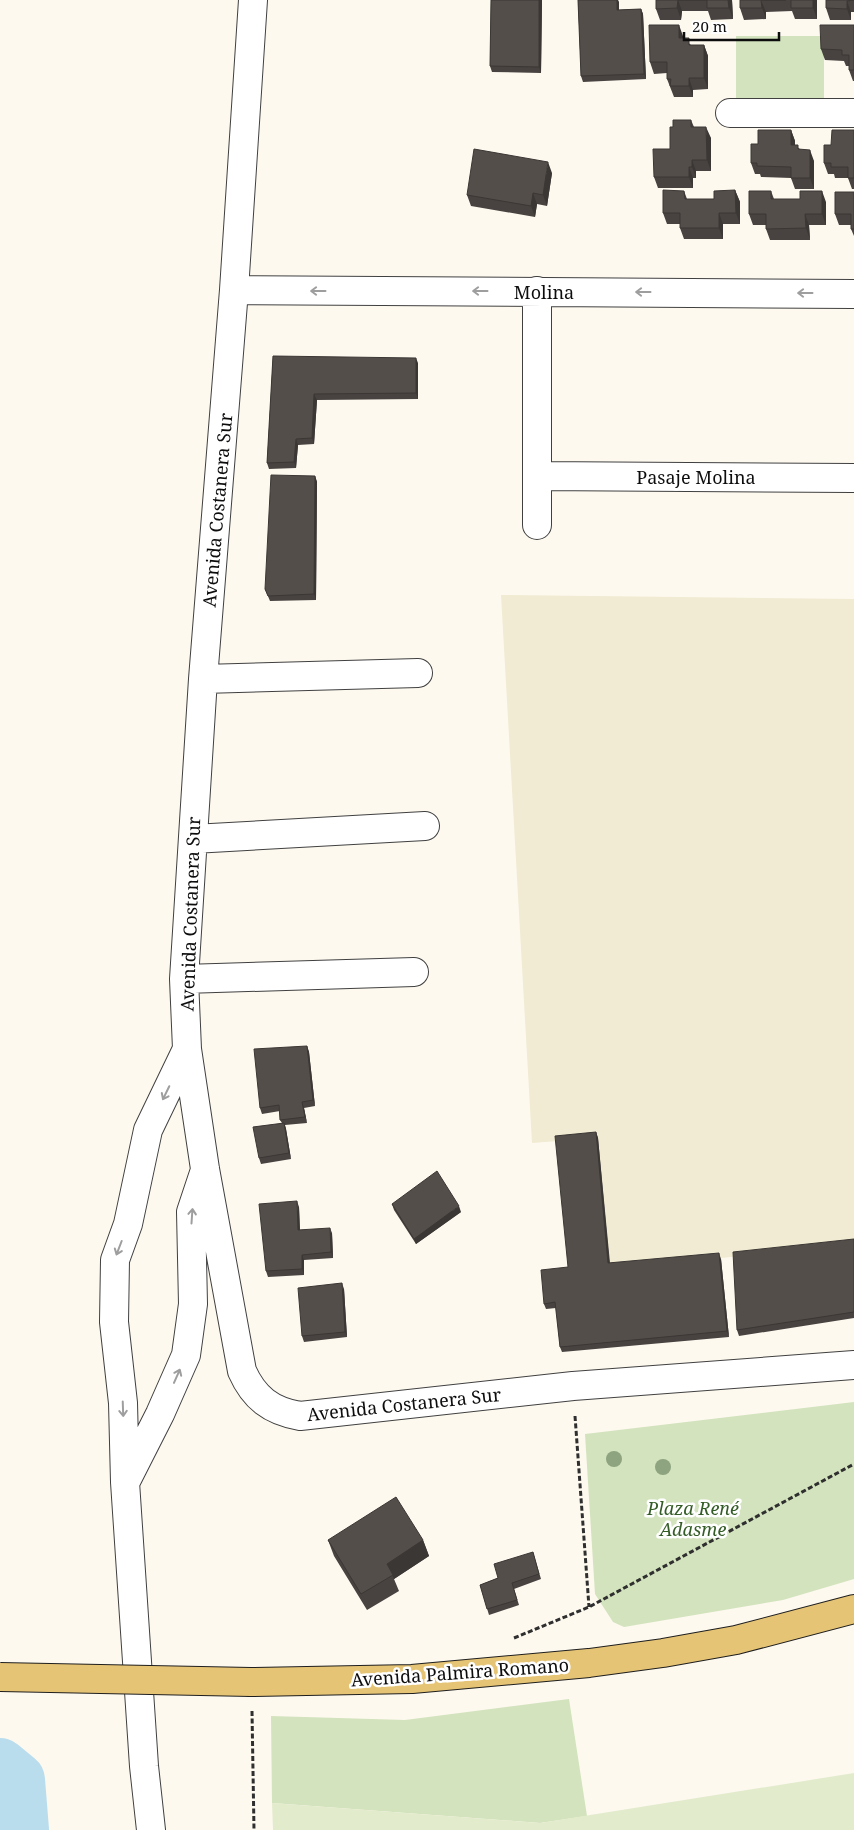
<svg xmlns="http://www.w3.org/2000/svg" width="854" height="1830" viewBox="0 0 854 1830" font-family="'Noto Serif',serif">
<rect width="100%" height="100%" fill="#fdf9ef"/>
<path fill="#f0ebd2" d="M501,595l353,4v646l-244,24 -12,-131 -66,5z"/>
<path fill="#d3e3bd" d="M736,36h88v68l-88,-1z
M854,1402v177l-71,21 -159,27 -11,-5 -18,-28 -10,-160z
M569,1699l18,117 -47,7 -268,-20 -1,-87 134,4z"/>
<path fill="#e3ebcd" d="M854,1773v57h-581l-1,-27 268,20z"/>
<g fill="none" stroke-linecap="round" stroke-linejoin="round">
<path stroke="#baddee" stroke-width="56" d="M0,1766l17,14 4,50"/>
<g stroke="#404040" stroke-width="30">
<path id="minor" d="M253,0l-19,290 -31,389 -19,300 3,70 18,120 37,202c12,27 29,40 58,45l273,-30 281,-21
M730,113h124
M234,290l620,4
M537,291v234
M537,476l317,2
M203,679l215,-6
M193,839l232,-13
M184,979l230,-7
M126,1481l34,-67 26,-59 7,-51 -2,-92 14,-42
M151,1830l-7,-64 -19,-284 -2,-79 -9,-81 1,-62 13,-36 20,-94 39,-81"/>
</g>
<g stroke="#1e1e1e" stroke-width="30">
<path id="major" d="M251,1682l161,-3 177,-16 74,-10 73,-13 118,-31"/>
</g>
<path stroke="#2f2f2f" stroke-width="3" stroke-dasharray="5 2.5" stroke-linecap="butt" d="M575,1416l14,191
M514,1638l75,-31 265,-143
M252,1711l2,119"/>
<use href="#minor" stroke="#fff" stroke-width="28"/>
<use href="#major" stroke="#e6c476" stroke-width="28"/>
<g stroke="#1e1e1e" stroke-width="30" stroke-linecap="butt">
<path id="major-bridge" d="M0,1677l251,5"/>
</g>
<use href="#major-bridge" stroke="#e6c476" stroke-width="28"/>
</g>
<g fill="#8ea380">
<circle cx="614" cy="1459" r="8"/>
<circle cx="663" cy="1467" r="8"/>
</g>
<path fill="#484340" d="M491,0h51l-1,73 -49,-1 -2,-6z
M578,0h40l1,10 22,-1 2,5 3,65 -63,3 -2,-6z
M656,0h76l1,19 -22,1 -3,-9h-26l-1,9h-21l-4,-11z
M740,0h77v19h-22l-3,-8 -26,1v7l-22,1 -4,-12z
M826,0h28v12h-3v8h-21l-4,-12z
M854,25v56h-1l-4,-11v-4h-3l-2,-5 -19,-1 -4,-11z
M683,36v2l8,7h13l4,11v33l-15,1v7h-19l-7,-18v-6l-13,1 -4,-12z
M691,120l3,7 17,11v33h-15v7h-3v10h-35l-4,-11 16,-28 3,-22z
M791,130l4,11v4l19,16v28h-19l-4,-11 -30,-1 -1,-3h-5l-4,-11 7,-19z
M854,130v59h-2l-4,-11h-13l-1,-4h-6l-4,-11 7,-18z
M552,173l-5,33 -10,-2 -2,13 -64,-11 -4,-11z
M735,190l5,12v22h-17v15h-39l-4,-11v-4h-13l-4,-11 21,-22 3,8h27z
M771,191l3,8 52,3v23h-17l1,15h-40l-4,-11v-4h-13l-4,-11z
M854,192v44l-3,-7v-4h-12l-4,-11z
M273,356l145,7v36l-101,1 -3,44 -16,1 -2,23 -27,1 -2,-6z
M315,476l2,6 -1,118 -46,1 -5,-12z
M307,1046l2,6 6,54 -11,2 3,15 -22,2 1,4 5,30 -30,5 -2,-6 23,-35 -2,-3v-9l-18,3 -2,-6z
M596,1132l2,6 12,125 111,-4 8,78 -167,15 -2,-5 -4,-39 -10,1 -2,-5 24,-37z
M392,1204l69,8 -45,32 -22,-34z
M299,1207l1,23 32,3 1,25 -29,2v15l-36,2 -2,-6z
M854,1239v79l-115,18 -2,-6z
M344,1289l3,48 -43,5 -2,-6z
M328,1540h95l6,16 -35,23 5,12 -32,19 -33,-54z
M533,1552l8,27 -27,10 5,16 -30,10 -9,-30 18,-7z"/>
<path fill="#3b3734" d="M539,0h3l-1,73 -2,-6z
M617,0h1l1,2v14l-2,-6z
M678,0l4,11 -1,9 -4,-12z
M728,0h4l1,19 -4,-11z
M761,0l5,12v7l-4,-11z
M813,0h4v19l-4,-11z
M847,1l4,11v8l-4,-11z
M641,9l2,5 3,65 -2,-5z
M679,25l4,11v13l-4,-11z
M704,45l4,11v33l-4,-11z
M689,78l4,12v7l-4,-11z
M706,127l5,11v33l-4,-11z
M791,130l4,11v15l-4,-11z
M810,150l4,11v28l-4,-11z
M692,160l4,11v7l-4,-11z
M548,162l4,11 -5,33 -4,-11z
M689,167l4,11v10l-4,-11z
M735,190l5,12v22l-4,-11z
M822,191l4,11v23l-4,-11z
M533,193l4,11 -2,13 -4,-11z
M719,213l4,11v15l-4,-11z
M805,214l4,11 1,15 -4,-12z
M416,358l2,5v36l-2,-6z
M314,394l3,6 -3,44 -2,-6z
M296,439l2,6 -2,23 -2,-6z
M315,476l2,6 -1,118 -2,-6z
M307,1046l2,6 6,54 -2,-6z
M302,1102l2,6 3,15 -2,-6z
M284,1123l2,6 5,30 -2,-6z
M596,1132l2,6 12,131 -2,-6z
M297,1201l2,6 1,29 -2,-6z
M459,1206l2,6 -45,32 -2,-5z
M330,1228l2,5 1,25 -2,-6z
M719,1253l2,6 8,78 -2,-6z
M302,1255l2,5v15l-2,-6z
M342,1283l2,6 3,48 -2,-5z
M423,1540l6,16 -35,23 -7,-15z"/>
<path fill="#544e4b" stroke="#3b3734" d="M491,0h48v67l-49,-1z
M578,0h39v10l24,-1 3,65 -63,2z
M656,0h72l1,8h-22v-8h-29l-1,8 -21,1z
M740,0h46h-25l1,8h-22z
M791,0h22v8h-22z
M826,0h28l-7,1v8l-21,-1z
M649,25h30v13h10v7h15v33h-15v8h-19l1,-7h-4v-17h-17z
M820,25h34v45h-5v-15h-7v-5l-21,-1z
M673,120h18v7h15l1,33h-15v7h-3v10h-35l-1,-28h17v-22h3z
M758,130h33v15h7v4l12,1v28h-19v-11l-34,-1v-3h-6v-19h7z
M832,130h22v48h-6v-11h-17v-4h-7v-18h7z
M474,149l74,13 -5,33 -10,-2 -2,13 -64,-11z
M663,190l21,1 1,8h29v-8l21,-1 1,23h-17v15h-39v-15h-17z
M749,191h22v8h29v-8h22v23h-17l1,14 -40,1v-15h-17z
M835,192h19v37h-3v-15h-16z
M273,356l143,2v35l-102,1 -2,44 -16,1 -2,23 -27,1z
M271,475l44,1 -1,118 -46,2 -3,-7z
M307,1046l6,54 -11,2 3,15 -25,3 -1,-15 -19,3 -6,-59z
M284,1123l5,30 -30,5 -6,-31z
M596,1132l12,131 111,-10 8,78 -167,16 -5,-45 -11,2 -3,-34 27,-3 -13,-131z
M437,1171l22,35 -45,33 -22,-35z
M297,1201l1,29 32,-2 1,24 -29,3v14l-36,2 -7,-67z
M854,1239v73l-117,18 -4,-78z
M342,1283l3,49 -43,4 -4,-48z
M396,1497l27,43 -36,24 6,11 -32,19 -33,-54z
M533,1552l6,22 -27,9 5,17 -30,9 -7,-24 18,-7 -4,-14z"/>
<defs><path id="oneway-shaft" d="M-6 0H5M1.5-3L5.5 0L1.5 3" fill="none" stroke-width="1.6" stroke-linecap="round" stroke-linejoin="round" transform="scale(1.25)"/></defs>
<g stroke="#9e9e9e">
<use href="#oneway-shaft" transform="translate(318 291) rotate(-180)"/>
<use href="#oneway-shaft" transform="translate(480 291) rotate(-180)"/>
<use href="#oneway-shaft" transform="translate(643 292) rotate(-180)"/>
<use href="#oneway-shaft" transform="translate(805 293) rotate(-180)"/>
<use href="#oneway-shaft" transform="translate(166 1093) rotate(116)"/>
<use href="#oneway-shaft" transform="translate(192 1216) rotate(-86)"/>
<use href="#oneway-shaft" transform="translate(119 1248) rotate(111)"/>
<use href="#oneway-shaft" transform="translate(177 1376) rotate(-66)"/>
<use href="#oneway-shaft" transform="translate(123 1409) rotate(88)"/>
</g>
<g text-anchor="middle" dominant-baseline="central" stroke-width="5" stroke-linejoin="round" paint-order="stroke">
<g font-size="18" fill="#0d0d0d" stroke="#fff">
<text x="544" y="292">Molina</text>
<text x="696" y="477">Pasaje Molina</text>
<text transform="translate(217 510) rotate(-85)">Avenida Costanera Sur</text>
<text transform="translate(190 914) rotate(-88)">Avenida Costanera Sur</text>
<text transform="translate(404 1404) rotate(-6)">Avenida Costanera Sur</text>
<text transform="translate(460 1672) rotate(-4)">Avenida Palmira Romano</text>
</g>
<g font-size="18" font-style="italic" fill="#345c26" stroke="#fff">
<text x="693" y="1508">Plaza René<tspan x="693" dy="21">Adasme</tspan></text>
</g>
</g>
<path d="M684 32v8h95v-8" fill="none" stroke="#0d0d0d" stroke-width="2.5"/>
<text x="692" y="32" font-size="15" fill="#0d0d0d" stroke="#ffffff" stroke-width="4" paint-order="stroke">20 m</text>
</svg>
